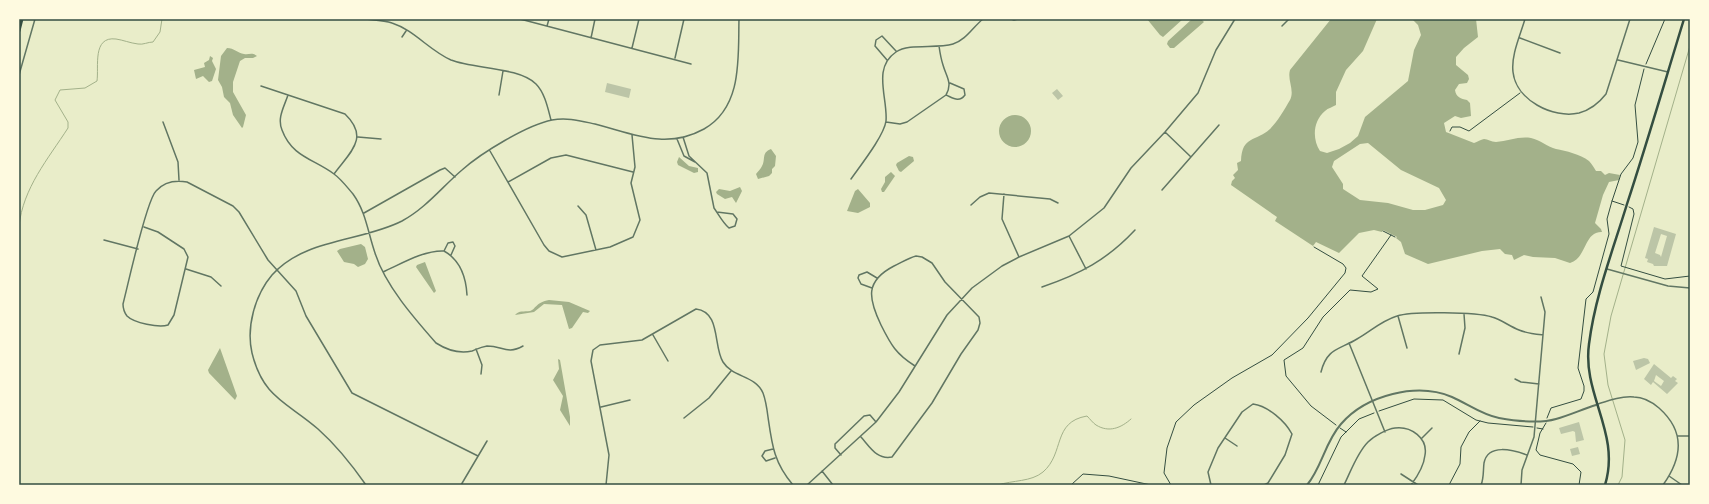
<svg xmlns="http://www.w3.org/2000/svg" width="1709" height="504" viewBox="0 0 1709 504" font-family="'Asap Condensed',sans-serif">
<rect width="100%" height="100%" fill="#e9edc9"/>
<path fill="#a3b18a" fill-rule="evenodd" d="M1147,19h36l-20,18 -3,-2z
M1192,19h9l3,3 -30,26h-4l-3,-4 1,-3z
M1331,19h46l-14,32 -17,19 -10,22v13c-3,2 -8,3 -11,6 -12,10 -13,28 -5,40l7,2 12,-4 11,-6 8,-7 7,-19 43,-36 6,-31 7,-15 -3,-10 -6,-6h64l2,18 -14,11 -8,9v8l12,10 1,4 -2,4 -8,1 -4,6c1,7 6,9 12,10l3,3 1,13 -10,2 -6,-2 -11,7 2,9 28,11c4,-1 5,-3 10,-4 4,0 7,3 12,3 12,-1 23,-6 35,-4 9,2 17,9 25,11 10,2 24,5 33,12 3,3 5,7 7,10h5l4,4 4,-2 11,2 -1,5 -10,2 -6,13 -8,28 6,6 1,3c-18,-1 -15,26 -32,31l-15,-5 -22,-1 -9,-2 -10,5 -2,-5 -7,-1 -5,-5 -18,2 -54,13 -23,-10 -4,-12 -5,-4 1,-1 -14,-7 -1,2 -8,-2 -15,3 -20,20 -23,-11 -3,4 -38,-25 2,-4 -46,-32 1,-4 3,-3 -2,-3 5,-5 -1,-7 4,-2c1,-26 15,-19 29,-32 8,-8 14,-19 20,-29 5,-10 -3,-20 0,-30zM1368,143l33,27 38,18 7,12 -3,5 -18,5h-12l-25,-7 -28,-3 -17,-11v-5l-11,-17 2,-6 26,-17z
M227,48c7,0 11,5 17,6 5,1 8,-2 13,2l-4,2h-8l-5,3 -7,21v10l13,23 -3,12 -1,1 -9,-13 -3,-12 -6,-6 -2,-10 -4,-7 3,-24z
M210,56l3,2 -1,3 4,8 -4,12 -3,1 -6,-6 -7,3 -2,-9 11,-3 -1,-4 5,-3z
M999 131a16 16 0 1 1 32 0a16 16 0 1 1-32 0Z
M771,149l5,7 -1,10 -3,3v4l-3,3 -11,3 -2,-5c2,-3 5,-5 6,-8 4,-7 -1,-13 9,-17z
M909,156l4,1 1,4 -13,11 -2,-1 -3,-6 1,-2z
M679,157l10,9 9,2v4l-4,1 -16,-8 -1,-3z
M891,172l4,4 -11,16h-2l-1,-3 4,-7v-5z
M740,187l2,4 -6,12 -4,-6 -7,2 -8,-5 -1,-2 3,-3 11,2z
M858,189l12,14v4l-12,6 -11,-2 8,-20z
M361,244l4,3 3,12 -3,5 -7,3 -4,-3 -10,-2 -7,-11 3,-2z
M425,262l11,29 -2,2 -18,-26 1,-2z
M549,300l20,2 21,9 -2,2 -5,-1 -11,16 -3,1 -7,-24 -18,-1 -10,8 -19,3c4,-5 9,-3 15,-4 5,-1 6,-9 19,-11z
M220,348l17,48 -2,4 -26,-27 -1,-3z
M558,359l2,1 10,57v9l-10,-16 3,-14 -10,-16 6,-11z"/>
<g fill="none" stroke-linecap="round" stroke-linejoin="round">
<path stroke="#a3b18a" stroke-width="1" d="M19,226c4,-38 29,-67 49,-98v-6l-13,-22 5,-10 25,-2 12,-7c2,-14 -5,-45 19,-42 7,1 14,4 22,5 5,1 10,-2 15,-2l7,-10 2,-13
M998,485c15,-5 33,-3 45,-13 22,-19 9,-50 44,-56 3,3 6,7 9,9 13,8 25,3 35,-6
M1618,485l4,-8 3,-37 -17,-55 -4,-31 7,-38 79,-270"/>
</g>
<path fill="#bcc5a7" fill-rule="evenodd" d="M607,83l24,6 -2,9 -24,-6z
M1057,89l6,7 -5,4 -6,-7z
M1654,227l22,7 -9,32h-13l-1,-2 -6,-2 1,-3 -3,-1zM1661,234l6,2 -6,21 -1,-2 -5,-2z
M1644,358l4,1 2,4 -14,7 -3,-9z
M1654,364l17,14 2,-2 4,3 -2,2 3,2 -11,11 -14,-12 -2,3 -7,-6zM1656,375l8,6 -3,5 -7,-5z
M1579,422l5,18 -8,2 -1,-10 -2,-1 -12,3 -2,-6z
M1578,447l2,7 -8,2 -2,-7z"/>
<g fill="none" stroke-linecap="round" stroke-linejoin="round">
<path stroke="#344e41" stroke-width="1" d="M1646,64l19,-45
M1450,131l2,-4h8l9,4 51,-38
M1612,201l12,4
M1629,207l4,2 1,5 -13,52 44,13 25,-3
M1383,231l12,6
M1379,411l35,-12 29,1 33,20 12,3 45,4
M1547,418l4,-10 30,-9 3,-8v-5l-6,-18 8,-69 7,-7 16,-58 -2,-15 5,-18 9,-27 12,-16 5,-16 -3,-37 9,-36
M1546,423l-6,10 -4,17 4,5 33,9 8,8 -2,13
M1336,425l-25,-19 -25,-30 -2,-16 19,-12 20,-31 27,-27 21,2 7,-3 -16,-13 29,-41
M1340,428l6,4
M1537,428l6,1
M1071,485l12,-11 26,2 42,9
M1171,485l-7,-12 3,-25 9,-26 18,-17 38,-27 40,-23 36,-37 37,-45 1,-5 -3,-4 -29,-17
M1318,485l23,-48 18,-18 15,-6
M1449,485l11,-21 1,-17 8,-15 11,-11"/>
<path stroke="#617663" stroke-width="1.5" d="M365,19c9,1 19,1 27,4 22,7 38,28 59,37 23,9 68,7 85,24 9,9 12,25 15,36
M520,19l171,45
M1011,19l3,1 4,-1
M1525,19c-5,17 -14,36 -12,53 3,28 40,47 66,41 11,-3 20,-10 27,-19l24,-75
M547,26l2,-7
M1282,26l7,-7
M402,37l4,-6
M591,38l4,-19
M1520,38l40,15
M632,48l7,-29
M675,58l9,-39
M887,60l-12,-14 1,-6 6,-4 14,15
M1618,60l50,12
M19,75l16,-56
M261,86l84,28c25,24 5,38 -11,60
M288,95c-4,12 -11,23 -6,35 10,27 32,29 52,44 7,5 13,13 19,20 13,18 15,39 22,59 10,32 39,65 61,90 11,7 23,11 36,8 5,-2 9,-4 15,-5 16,0 20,9 36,0
M499,95l4,-24
M946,95c7,3 13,8 19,0l-1,-6 -14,-6
M163,122l15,40 1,18
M886,122l14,2 7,-2 39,-27c7,-12 0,-19 -3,-30 -2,-6 -3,-12 -4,-19
M1165,132l26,25
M358,137l23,2
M683,137l6,19 18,17 7,35c5,7 9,15 15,20l6,-2 2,-7 -4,-5 -16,-2
M677,139l7,17 11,6
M490,151l54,94 5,6 13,6 48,-10 23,-10 7,-17 -9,-37 4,-16 -3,-32
M851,179c9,-13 33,-43 35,-58 2,-23 -14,-53 10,-69 13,-9 40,-3 57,-8 13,-4 20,-17 30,-25
M508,182l43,-24 15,-3 67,17
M1162,190l57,-65
M1004,194l-2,25 17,38
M971,205l9,-8 9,-4 61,6 8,4
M578,206l8,9 10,35
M364,213l76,-43 5,-2 10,9
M144,227l14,5 26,17 4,8 -14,58 -6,10c-9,3 -34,-2 -41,-9 -3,-4 -4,-8 -4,-12 5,-19 23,-103 33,-113 8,-9 19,-11 31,-9l46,24 6,6 29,48 28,31 10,25 46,77 126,63
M1069,236l17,33
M104,240l34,9
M444,251l4,-8 5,-1 2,4 -4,9
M186,269l25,8 10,9
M1607,269l61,17 22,2
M383,272c18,-8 41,-22 61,-21 16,9 22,26 23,44
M1042,287c38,-13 65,-27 93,-57
M872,288l-11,-4 -3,-6 1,-3 8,-3 10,6
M1398,316l9,32
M653,335l15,26
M1349,343l36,89
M476,349l6,16 -1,9
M1459,354l6,-26 -1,-14
M1321,372c6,-24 18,-22 36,-33 14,-8 24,-18 40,-23 14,-5 80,-4 95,1 10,3 17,9 27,13 7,3 16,4 24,5
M1515,379l6,3 18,2
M1598,404c12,-4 23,-8 36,-7 9,0 18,5 25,11 27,24 23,50 4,77
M601,407l29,-7
M684,418l25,-20 22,-27
M1678,436h12
M861,437c9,10 16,23 31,20l40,-54 29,-49 17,-24 2,-7 -1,-6 -34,-35 -13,-19 -10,-6 -6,-1c-8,2 -15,7 -22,10 -29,15 -26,32 -13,59 10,20 15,29 34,41
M1225,438l12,8
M1422,438l10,-10
M773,449l-8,2 -3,5 4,5 9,-3
M841,455l-6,-7v-4l29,-28 6,-1 6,7
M822,471l11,14
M1401,474l17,11
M1669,476l13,9
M366,485c-14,-20 -30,-40 -48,-56 -31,-27 -55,-31 -66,-76 -6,-26 3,-58 20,-78 33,-37 89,-33 130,-54 24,-13 40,-34 60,-51 19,-17 65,-45 90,-50 15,-3 29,1 43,4 39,10 71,26 109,5 39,-22 34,-72 35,-110
M461,485l26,-44
M606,485l3,-30 -18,-94 2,-11 7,-5 42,-5 54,-31c25,3 17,37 27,53 10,16 32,13 40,31 3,8 4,16 5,24 4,28 6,46 25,68
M807,485l69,-63 23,-30 48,-77 25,-27 30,-22 17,-9 50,-21 35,-28 27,-40 34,-36 33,-39 18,-43 19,-31
M1211,485l-3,-13 10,-24 24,-36 11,-8c15,2 32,17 39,30l-7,21 -17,28 -4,2
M1344,485c7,-14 13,-32 24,-43 6,-6 19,-13 27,-14 16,-2 33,10 30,27 -1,10 -8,22 -14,30
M1481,485c3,-7 2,-14 3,-22 4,-20 29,-13 43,-8
M1521,485l1,-15 12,-33 11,-125 -4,-15"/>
<path stroke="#617663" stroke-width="2" d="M1307,485c15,-18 18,-43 34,-61 25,-29 76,-42 111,-27 16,7 30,18 47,21 17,3 40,6 57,1 14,-4 27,-10 40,-14"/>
<path stroke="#344e41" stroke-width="2.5" d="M1605,485c16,-52 -23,-90 -16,-141 6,-48 24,-94 38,-140 20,-61 38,-123 57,-185"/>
<path stroke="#344e41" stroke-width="3" d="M19,31l3,-12"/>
</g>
<rect width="1709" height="504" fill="none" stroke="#fefae0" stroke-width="40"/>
<rect x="20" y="20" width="1669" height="464" fill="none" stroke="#344e41" stroke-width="1.5"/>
</svg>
